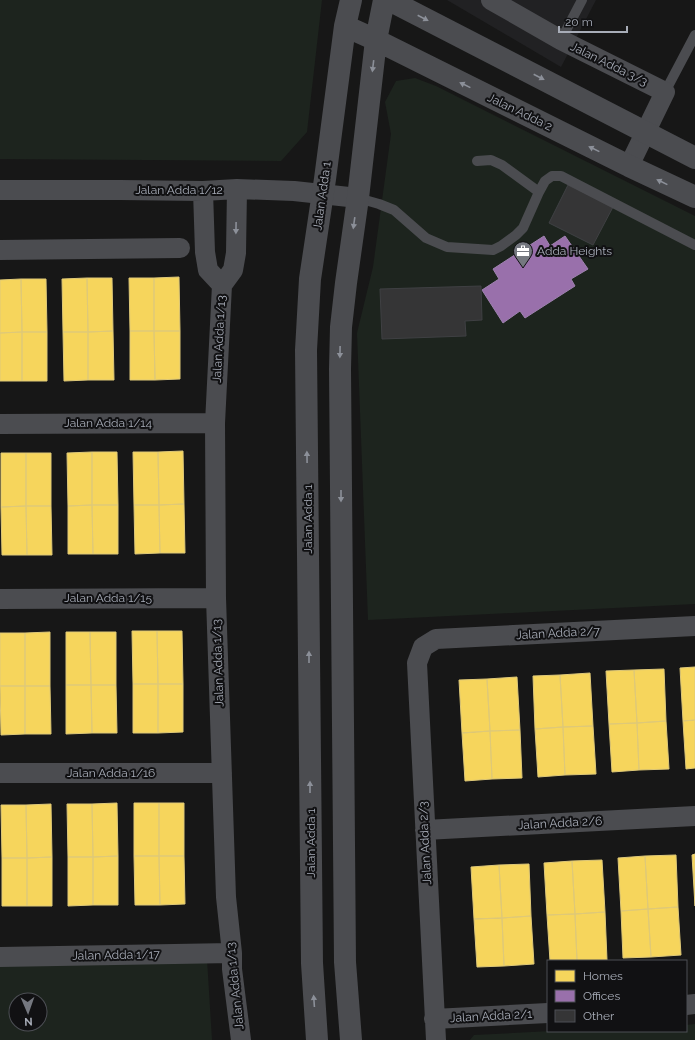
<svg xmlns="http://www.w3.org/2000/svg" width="695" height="1040" viewBox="0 0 695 1040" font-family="Raleway,sans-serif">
<rect width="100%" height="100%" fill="#171717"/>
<path fill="#212123" d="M447,0h149l-35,67z"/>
<path fill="#1d241e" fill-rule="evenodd" d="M0,0h322l-15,132 -26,29 -281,-2z
M415,78l21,8 259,130v388l-327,16 -11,-287 16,-66 18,-133 -6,-32 11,-21z
M207,959l5,81h-212v-78zM16,1000h24v24h-24z
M695,1024v16h-225l4,-5 77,-4h135v-6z"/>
<path fill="#f6d55c" stroke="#dfc978" d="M179,277l1,54h-26v-53z
M87,278l1,54h-25l-1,-53z
M87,278h25l1,53 -25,1z
M129,278h25v53h-24z
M21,279h25l1,53h-25z
M21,279l1,53 -22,1v-53z
M113,331l1,49h-26v-48z
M130,331h24l1,49h-25z
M154,331h26v48l-25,1z
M22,332h25v49h-25z
M22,332v49h-22v-48z
M63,332h25v48l-24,1z
M183,451l1,53 -25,1 -1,-53z
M92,452h25l1,53h-26z
M92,452v53l-24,1 -1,-53z
M133,452h25l1,53h-25z
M1,453h25v53l-25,1z
M26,453h25v53h-25z
M184,504l1,49h-25l-1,-48z
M92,505h26v49h-25z
M92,505l1,49h-25v-48z
M134,505h25l1,48 -25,1z
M26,506h25l1,49h-25z
M26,506l1,49h-25l-1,-48z
M132,631h25l1,53h-25z
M157,631h25l1,53h-25z
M50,632v54h-25v-53z
M66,632h24l1,53h-25z
M90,632h26v53h-25z
M0,633h25v53h-25z
M695,667v53l-12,1 -3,-53z
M664,669l2,52 -29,2 -3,-53z
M634,670l3,53 -28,1 -3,-53z
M590,673l3,53 -30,1 -3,-52z
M560,675l3,52 -28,2 -2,-53z
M517,677l3,53 -30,1 -3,-52z
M487,679l3,52 -28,2 -3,-53z
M133,684h25v49h-25z
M158,684h25v48l-25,1z
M66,685h25l1,48 -26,1z
M91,685h25l1,48h-25z
M0,686h25v48l-24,1z
M25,686h25l1,48h-26z
M695,720v48l-9,1 -3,-48z
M666,721l3,48 -30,1 -2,-47z
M637,723l2,47 -27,2 -3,-48z
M593,726l3,48 -31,1 -2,-48z
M563,727l2,48 -27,2 -3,-48z
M520,730l2,48 -30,1 -2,-48z
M490,731l2,48 -27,2 -3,-48z
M117,803l1,53 -25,1 -1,-53z
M134,803h25v53h-25z
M159,803h25v53h-25z
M51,804l1,53 -25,1 -1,-53z
M67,804h25l1,53h-25z
M1,805h25l1,53h-25z
M695,854v52l-3,-51z
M676,855l2,52 -30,2 -3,-53z
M118,856v49h-25v-48z
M134,856h25l1,49h-25z
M159,856h25l1,48 -25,1z
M645,856l3,53 -27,2 -3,-53z
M52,857v49h-25v-48z
M68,857h25v48l-25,1z
M2,858h25v48h-25z
M602,860l3,52 -30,2 -3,-53z
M572,861l3,53 -28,1 -3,-52z
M529,864l2,52 -29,2 -3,-53z
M499,865l3,53 -28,1 -3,-52z
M678,907l3,48 -30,2 -3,-48z
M648,909l3,48 -28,1 -2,-47z
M605,912l2,48 -30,1 -2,-47z
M575,914l2,47h-27l-3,-46z
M531,916l3,48 -30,2 -2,-48z
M502,918l2,48 -27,1 -3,-48z"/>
<path fill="#9970ab" stroke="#9e82af" d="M544,236l6,10 15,-10 23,33 -17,10 4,7 -50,32 -5,-7 -17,12 -21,-33 17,-11 -6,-10z"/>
<path fill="#353536" stroke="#3f4043" d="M568,185l45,22 -20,38 -44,-22z
M481,286l1,34 -17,1 1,15 -84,3 -2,-50z"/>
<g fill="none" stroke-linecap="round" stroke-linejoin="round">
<path stroke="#4b4c50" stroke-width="10" d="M561,40l21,-40
M665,92l30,-57
M477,161l14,-1 11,5 37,27
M358,198l21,6 15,6 32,28 21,9 46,3 8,-4 15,-11 7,-7 16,-36 6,-11 7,-5h9l134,69"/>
<path stroke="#4b4c50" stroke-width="20" d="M491,0l70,40 104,52 -36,74
M0,190h120l83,1 34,-2 57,2 64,7
M203,191l2,61 3,18 14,15
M0,250l180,-2
M222,285l-7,138 1,175 10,299 6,56v16l9,71
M222,285l11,-15 3,-17 1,-64
M0,424l215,-1
M0,599l216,-1
M0,773h222
M425,830l270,-14
M0,957l232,-4
M686,1005l9,-1
M434,1019l114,-6
M436,1040l-19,-377 6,-16 13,-8 259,-13"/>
<path stroke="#4b4c50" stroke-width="22" d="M389,0l306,158
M345,26l31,14 253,126 66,31
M317,1040l-5,-77 -6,-613 4,-71 15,-100 20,-153 6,-26
M351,1040l-6,-78 -5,-593 1,-42 5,-44 12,-85 18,-158 8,-40"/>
</g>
<defs><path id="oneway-solid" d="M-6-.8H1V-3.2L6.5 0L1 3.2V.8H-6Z"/></defs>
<g fill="#8c9099">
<use href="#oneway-solid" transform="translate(423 18) rotate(27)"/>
<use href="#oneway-solid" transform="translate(373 66) rotate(97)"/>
<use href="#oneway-solid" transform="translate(539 77) rotate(27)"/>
<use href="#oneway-solid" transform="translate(465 85) rotate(-154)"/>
<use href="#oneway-solid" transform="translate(594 149) rotate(-154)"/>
<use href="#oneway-solid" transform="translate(662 182) rotate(-154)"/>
<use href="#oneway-solid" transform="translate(354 223) rotate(98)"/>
<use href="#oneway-solid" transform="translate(236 228) rotate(91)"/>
<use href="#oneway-solid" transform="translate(340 352) rotate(91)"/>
<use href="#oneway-solid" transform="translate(307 457) rotate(-91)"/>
<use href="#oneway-solid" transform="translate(341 496) rotate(90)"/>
<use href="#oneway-solid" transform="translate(309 657) rotate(-90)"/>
<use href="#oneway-solid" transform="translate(310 787) rotate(-90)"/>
<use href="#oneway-solid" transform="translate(314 1001) rotate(-94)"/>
</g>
<defs>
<g id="office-pin" transform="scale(1)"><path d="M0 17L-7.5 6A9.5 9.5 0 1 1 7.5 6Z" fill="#757880" stroke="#111113"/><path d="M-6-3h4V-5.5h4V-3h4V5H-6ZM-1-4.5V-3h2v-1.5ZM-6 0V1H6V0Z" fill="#fff"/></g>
</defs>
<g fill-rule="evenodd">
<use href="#office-pin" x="523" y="251"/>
</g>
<g text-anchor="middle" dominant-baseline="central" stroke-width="4" stroke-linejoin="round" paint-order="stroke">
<g font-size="12" fill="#a8adb8" stroke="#111113">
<text transform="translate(609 64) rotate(26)">Jalan Adda 3/3</text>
<text transform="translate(520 112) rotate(26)">Jalan Adda 2</text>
<text x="179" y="190">Jalan Adda 1/12</text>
<text transform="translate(322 196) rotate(-82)">Jalan Adda 1</text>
<text transform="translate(219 339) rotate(-87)">Jalan Adda 1/13</text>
<text x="108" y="423">Jalan Adda 1/14</text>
<text transform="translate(308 519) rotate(-90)">Jalan Adda 1</text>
<text x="108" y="598">Jalan Adda 1/15</text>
<text transform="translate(558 633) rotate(-3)">Jalan Adda 2/7</text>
<text transform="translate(218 663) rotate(-92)">Jalan Adda 1/13</text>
<text x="111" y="773">Jalan Adda 1/16</text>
<text transform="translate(560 823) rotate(-3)">Jalan Adda 2/6</text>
<text transform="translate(311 843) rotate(-90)">Jalan Adda 1</text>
<text transform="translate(425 843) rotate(-93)">Jalan Adda 2/3</text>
<text transform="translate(116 955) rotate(-1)">Jalan Adda 1/17</text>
<text transform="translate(235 986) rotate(-96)">Jalan Adda 1/13</text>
<text transform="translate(491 1016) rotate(-3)">Jalan Adda 2/1</text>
</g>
<g font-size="12" fill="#a8adb8" stroke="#111113" text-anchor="start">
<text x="537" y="251">Adda Heights</text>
</g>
</g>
<rect x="547" y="960" width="140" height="72" fill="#111113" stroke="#4d4f55"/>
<rect x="555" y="970" width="20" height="12" fill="#f6d55c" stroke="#4d4f55"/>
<text x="583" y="980" font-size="12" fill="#a8adb8">Homes</text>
<rect x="555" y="990" width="20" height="12" fill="#9970ab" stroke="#4d4f55"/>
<text x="583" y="1000" font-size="12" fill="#a8adb8">Offices</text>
<rect x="555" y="1010" width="20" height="12" fill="#353536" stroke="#4d4f55"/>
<text x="583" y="1020" font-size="12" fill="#a8adb8">Other</text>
<g transform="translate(28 1012) rotate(178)"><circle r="19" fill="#111113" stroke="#4d4f55"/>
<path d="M0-3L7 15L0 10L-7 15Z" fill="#757880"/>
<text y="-6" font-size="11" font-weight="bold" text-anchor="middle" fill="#a8adb8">N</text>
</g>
<path d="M559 26v6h68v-6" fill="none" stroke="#a8adb8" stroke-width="2"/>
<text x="565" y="26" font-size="12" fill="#a8adb8" stroke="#111113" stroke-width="3" paint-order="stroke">20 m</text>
</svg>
